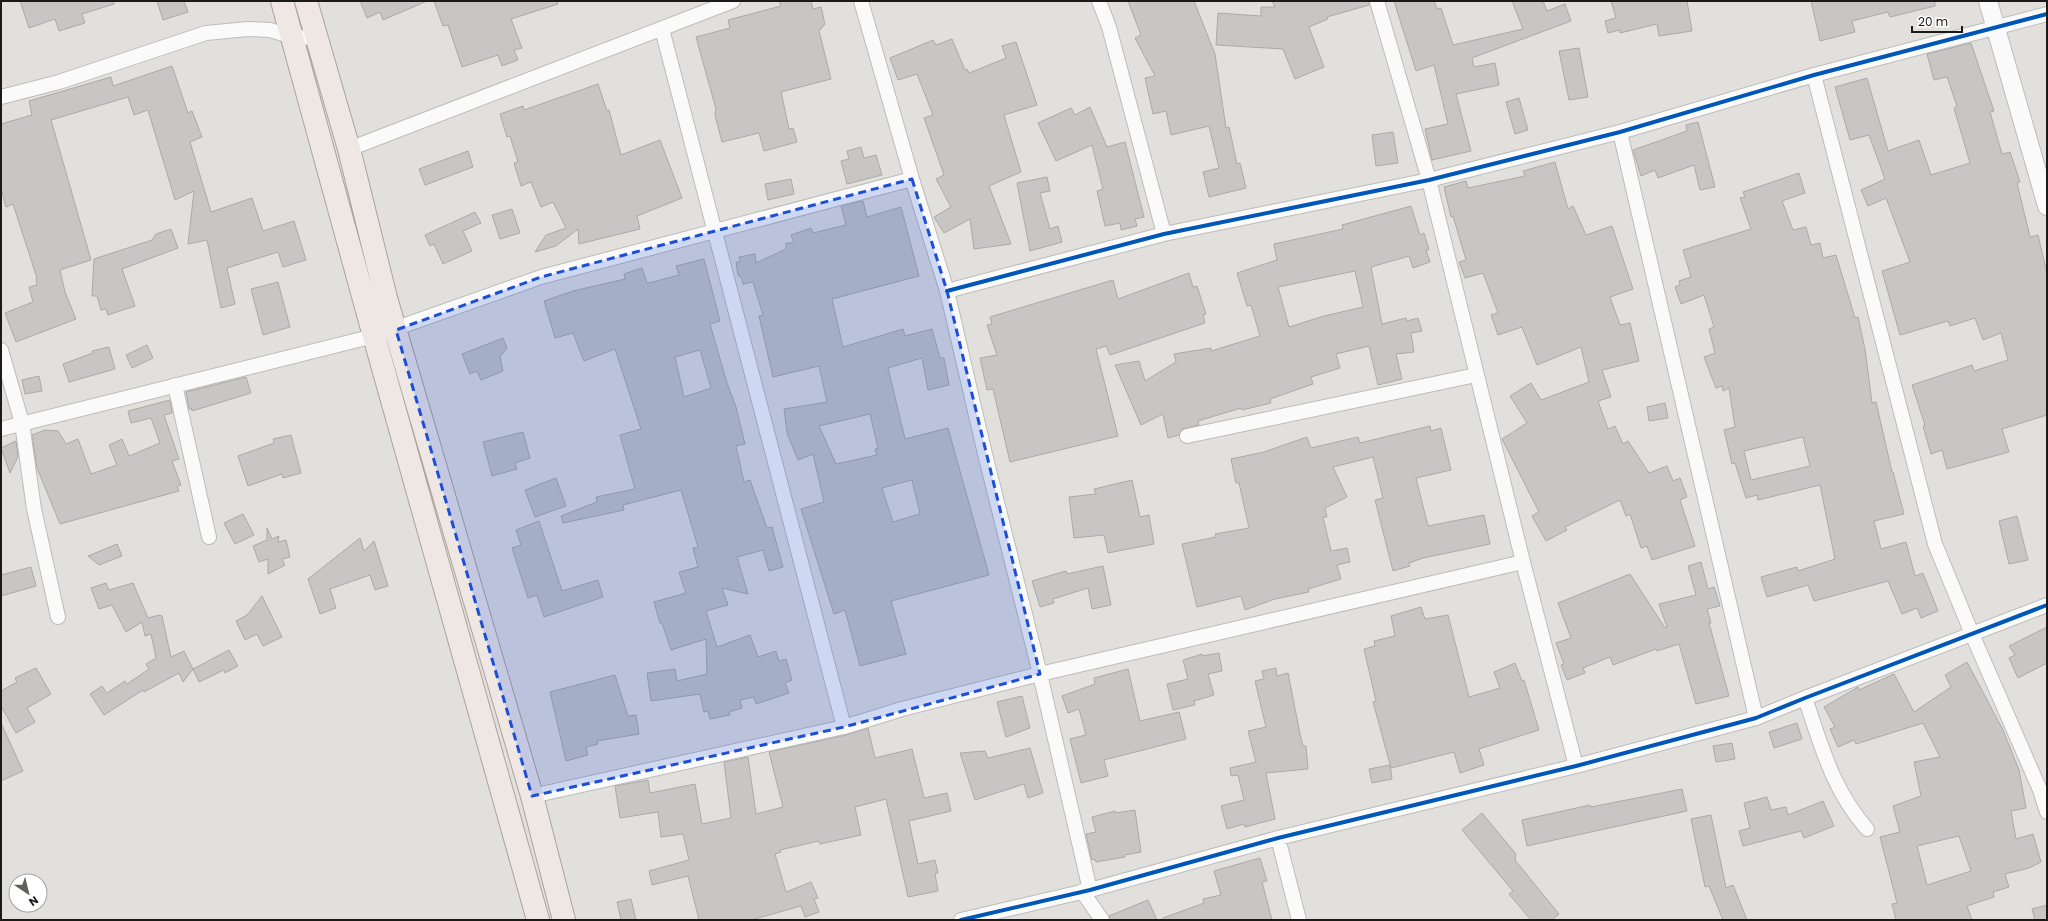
<svg xmlns="http://www.w3.org/2000/svg" width="2048" height="921" viewBox="0 0 2048 921" font-family="Poppins,sans-serif">
<rect width="100%" height="100%" fill="#e1e0dc"/>
<path fill="#c7c6c4" stroke="#abaaa7" fill-rule="evenodd" d="M20,1h94v3l-32,10 3,9 -26,8 -4,-12 -26,9z
M157,1h27l4,11 -25,8z
M360,1h67l-44,19 -3,-8 -13,6z
M434,1h123l1,3 -47,15 11,29 -8,2 4,10 -16,6 -4,-11 -36,12 -14,-42 -5,1z
M779,1h32l2,8 8,-2 4,17 -6,7 12,48 -50,13 8,37 4,-1 4,14 -33,9 -5,-18 -37,9 -7,-27 1,-6 -20,-72 34,-9 -2,-8 53,-14z
M1128,1h66l21,53 11,74 3,-1 8,37 3,-1 6,25 -37,9 -6,-25 16,-4 -10,-42 -38,9 -5,-24 -13,3 -8,-36 10,-2 -20,-38 6,-3z
M1272,1h97v4l-42,12 1,2 -19,8 15,40 -29,12 -12,-30 -67,-4 2,-32 43,3v-9h14z
M1394,1h40l3,8 4,-1 12,37 70,-16 -11,-28h31l4,10 18,-7 6,17 -99,37 2,9 21,-4 4,22 -43,9 15,57 -39,9 -7,-31 23,-5 -14,-59 -18,6z
M1611,1h76l5,30 -33,5 -2,-12 -37,9v-3l-12,3 -3,-12 11,-3z
M1811,1h124v5l-45,11 -2,-5 -36,9 3,11 -35,9z
M952,39l13,31 2,-1 2,4 37,-15 -4,-12 14,-4 21,63 -33,10 17,57 -32,14 22,58 -37,5 -4,-30 -26,14 -10,-16 17,-10 -15,-28 8,-4 -20,-57 9,-3 -16,-41 -19,6 -8,-22 43,-18 3,5z
M1971,43l23,68 -4,1 12,42 8,-2 10,30 -3,1 13,54 8,-2 9,38v142l-45,14 7,23 -62,17 -5,-19 -11,4 -8,-28 2,-1 -13,-40 60,-20 2,6 34,-11 -7,-27 -18,7 -8,-22 -25,8 -2,-5 -48,14 -18,-64 28,-9 -24,-64 -18,8 -7,-16 24,-11 -16,-44 -19,5 -15,-53 32,-9 21,73 31,-11 12,35 39,-12 -16,-55 3,-2 -10,-29 -13,3 -7,-26z
M1579,48l9,49 -19,3 -10,-49z
M172,66l16,47 4,-2 10,26 -12,5 21,70 41,-14 11,33 31,-10 12,39 -23,7 -5,-15 -51,16 8,36 -14,4 -14,-68 -19,4 6,-53 -19,9 -27,-90 -14,5 -6,-18 -77,23 40,140 -31,10 5,22 11,27 -60,23 -11,-29 28,-11 -4,-15 8,-2 -1,-7h1l-24,-74 -7,3 -5,-18v-65l31,-9 -3,-14 82,-24 2,9z
M598,84l9,27 2,-1 12,45 39,-15 22,58 -45,18 3,13 -61,15 -1,-15 -22,17 -21,6 11,-17 20,-7 -13,-26 -12,5 -10,-25 -10,4 -7,-23 4,-1 -8,-26 -3,1 -7,-23 23,-8 1,4z
M1519,98l9,32 -13,4 -9,-32z
M1090,107l17,40 18,-5 19,75 -9,2 2,7 -16,4 -1,-7 -15,3 -8,-35 6,-2 -11,-44 -36,16 -18,-38 33,-15 4,7z
M1698,122l17,65 -15,3 -6,-25 -36,13 -3,-8 -14,6 -8,-26 54,-19 -1,-6z
M1393,132l5,31 -22,3 -4,-31z
M861,147l3,11 12,-3 6,20 -35,9 -6,-23 8,-2 -2,-8z
M468,151l5,16 -48,18 -6,-16z
M1555,162l13,47 5,-3 13,29 26,-9 21,63 -23,8 10,28 10,-2 9,38 -37,9 9,27 -13,4 10,28 7,-3 8,18 5,-3 21,32 18,-7 6,15 7,-3 7,19 -7,3 15,46 -43,14 -5,-14 -6,2 -11,-34 -4,2 -6,-16 -55,27 2,3 -21,11 -14,-25 7,-4 -37,-73 25,-16 -17,-27 21,-13 10,17 48,-18 -8,-35 -44,18 -15,-38 -24,8 -7,-20 7,-2 -15,-40 -18,5 -6,-16 7,-2 -13,-44 -2,1 -7,-30 22,-6 2,7 57,-12 -2,-5z
M1799,173l6,20 -23,8 11,29 13,-3 5,18 9,-2 3,15 13,-3 19,63 3,-1 7,32 7,54 4,-1 16,70h1l11,42 -30,7 7,28 25,-7 9,34 8,-3 15,38 -17,7 -4,-10 -15,6 -14,-33 -74,20 -6,-16 -41,12 -6,-20 36,-10 1,4 37,-12 -15,-74 -62,15 -1,-5 -11,3 -11,-35 -3,1 -8,-34 11,-3 -6,-39 -6,3 -1,-5 -6,2 -12,-31 11,-4 -6,-24 5,-2 -10,-32 -23,9 -6,-17 5,-2 -1,-4 12,-4 -8,-27 68,-21 -11,-31 5,-1 -2,-5zM1803,437l7,29 -59,14 -7,-29z
M1047,177l3,14 -10,2 10,36 8,-3 4,16 -32,9 -13,-68z
M791,179l3,15 -26,6 -3,-16z
M863,201l4,16 34,-10 18,69 -87,23 11,48 60,-18 2,7 27,-7 8,29h4l5,27 -21,5 -6,-32 -34,10 17,71 43,-11 41,147 -98,26 15,53 -46,12 -15,-56 -11,4 -33,-105 23,-7 -11,-48 -15,6 -11,-27 -3,-24 43,-7 -8,-36 -46,11 -14,-61 4,-1 -10,-33 -10,2 -1,-5 -4,-4 -2,-13h4l-1,-5 16,-3 1,9 30,-14v-6h8l-3,-8 20,-7 2,5 33,-8 -5,-19zM870,414l8,34 -3,1 2,6 -41,9 -17,-38zM912,480l8,34 -27,8 -11,-34z
M1411,206l9,29 4,-2 5,17h-3l4,12 -17,6 -4,-12 -38,11 11,57 24,-6 1,3 11,-3 4,13 -11,2 3,19 -18,2 6,25 -24,6 -9,-39 -33,8 4,14 -29,9 2,7 -43,15 1,4 -29,7 -1,-2 -43,13 1,4 -17,4 -3,6 -11,3 -5,-24 -22,11 -26,-60 24,-4 6,20 31,-19 -2,-8 37,-6v3l49,-15 -9,-31 -4,1 -10,-33 40,-13 -3,-16 69,-15 -1,-4zM1355,271l8,36 -39,9 -35,11 -11,-40z
M512,209l8,24 -20,6 -8,-24z
M475,212l6,11 -18,8 9,20 -29,13 -9,-20 -4,2 -5,-11z
M171,229l7,19 -56,21 13,37 -27,9 -2,-6 -5,1 -4,-14h-5l2,-37 58,-19 4,-6z
M704,259l16,62 -10,3 17,59 9,24 9,37 -9,2 8,36 6,-2 17,48 5,-1 11,40 -14,4 -6,-21 -26,7 11,37 -26,-6 6,17 -22,6 11,36 33,-12 8,22 18,-6 3,10 7,-2 6,21 -7,3 4,10 -33,11 -2,-7 -14,3 2,8 -13,4 1,3 -20,4 -2,-8 -4,1 -4,-18 -49,7 -4,-28 28,-4 2,12 30,-7 -1,-35 -35,11 -9,-27h-2l-6,-21 32,-9 -7,-21 19,-5 -5,-19 5,-1 -17,-57 -58,15 1,5 -61,13 -2,-7 36,-14 -1,-5 39,-8 -15,-54 21,-6 -26,-80 -31,12 -11,-28 -18,5 -11,-37 29,-10 52,-12 -1,-5 18,-6 5,15 6,-1 26,-7 -3,-9zM700,350l11,38 -27,9 -9,-40z
M1189,273l4,14 4,-1 9,28 -3,1 2,8 -95,32 -4,-9 -10,3 22,87 -108,26 -17,-73 -6,1 -7,-32 17,-3 -10,-30 5,-1 -2,-7 123,-37 5,19z
M278,282l12,45 -27,8 -12,-46z
M503,338l4,10 -7,9 3,14 -22,9 -4,-9 -7,3 -8,-20z
M147,345l6,13 -21,10 -6,-13z
M109,347l6,22 -46,13 -6,-18 30,-11 -1,-2z
M39,376l3,15 -17,3 -3,-14z
M246,377l5,16 -59,18 -1,-3 -2,1 -3,-17z
M170,400l2,13 -8,2 15,44 -7,2 9,24 -4,1 2,5 -119,33 -23,-56 -5,-33 13,-5 13,1 8,13 12,-5 13,35 26,-9 -8,-20 13,-6 7,17 31,-13 -9,-25 -20,5 -3,-12z
M1665,403l3,15 -19,3 -2,-14z
M1430,426l1,5 10,-3 10,42 -35,8 12,48 56,-11 6,29 -67,14 -14,5 1,3 -17,5 -18,-71 8,-2 -10,-41 -40,10 14,30 -22,11 2,9h-4l8,34 16,-3 3,14 -13,3 4,14 -33,10 1,3 -34,7 -30,11 -4,-14 -44,11 -15,-63 34,-7 -1,-3 34,-6 -10,-45h-3l-5,-24 33,-7 43,-15 4,11 47,-11 2,6z
M523,432l7,26 -15,5 2,6 -25,7 -9,-34z
M291,435l10,38 -18,5 -1,-4 -34,12 -10,-30 36,-13 -1,-4z
M16,441l2,16 -8,16 -9,-25z
M556,478l10,28 -31,11 -10,-27z
M1132,480l8,37 9,-2 5,29 -46,9 -4,-18 -30,3 -5,-41 27,-3 -2,-5z
M243,514l11,21 -19,9 -11,-21z
M2017,516l11,44 -19,4 -10,-43z
M539,521l23,70 36,-11 5,17 -59,20 -7,-22 -9,3 -16,-50 9,-3 -5,-15z
M267,528l5,11 7,-3 -1,6 8,-2 4,17 -8,2 3,6 -17,9v-15l-9,3 -6,-16 14,-6z
M360,538l4,13 10,-10 14,45 -13,4 -5,-15 -40,14 6,19 -16,6 -12,-35z
M117,544l5,12 -23,9 -11,-9z
M1701,562l7,27 6,-2 6,19 -13,3 4,14h-2l20,73 -33,8 -17,-60 -22,7 -1,-2 -43,16 -3,-8 -27,11 2,5 -18,7 -6,-15 3,-1 -8,-21 15,-5 -13,-35 72,-29 35,54 2,-1 -8,-23 37,-9 -8,-29z
M1103,566l8,39 -19,4 -4,-21 -35,11 1,4 -14,4 -8,-26 34,-10 1,3z
M31,567l5,19 -35,10v-21z
M106,583l3,7 24,-7 15,35 11,-3 3,1 9,41 13,-6 9,18 -10,13 -4,-9 -35,19 -1,-2 -39,25 -14,-21 12,-8 5,7 18,-12 2,3 22,-15 -3,-5 10,-6 -5,-24 -6,2 -3,-14 -16,10 -14,-27 -13,4 -8,-21z
M262,596l20,41 -19,9 -6,-12 -12,6 -9,-19 11,-6z
M1421,607l4,12 23,-4 21,82 31,-9 -6,-16 21,-9 7,18 2,-1 15,50 -60,19 5,16 -24,8 -6,-21 -63,16 -18,-66 3,-1 -12,-52 11,-3 -1,-5 21,-5 -4,-20z
M2047,627v36l-29,15 -9,-20 6,-3 -6,-9z
M229,650l9,16 -13,7 -1,-3 -25,12 -6,-13z
M1219,653l3,18 -14,3 6,21 -20,6 1,4 -22,5 -6,-26 21,-5 -5,-19 19,-6v2z
M1967,662l36,68 16,40 7,38 -15,3 5,28 17,-5 8,28 -12,6 -24,6 4,13 -16,5 1,5 -27,9 5,14h-76l-4,-16 5,-1 -17,-66 20,-5 -7,-26 28,-10 -7,-34 26,-5 -17,-34 -67,21 -2,-4 -16,7 -8,-18 5,-2 -11,-20 34,-20 1,3 35,-16 20,38 37,-25 -6,-12zM1959,836l12,35 -44,14 -10,-39z
M36,668l15,26 -24,14 8,14 -19,11 -15,-27v-15l16,-9 -2,-4z
M1276,668l1,8 11,-3 12,61 3,12h3l2,23 -42,4 9,46 -30,8 -1,-3 -17,5 -6,-23 23,-6 -6,-25 -7,1 -1,-8 26,-6 -8,-31 18,-4 -11,-46 9,-2 -2,-8z
M1128,669l12,52 39,-9 7,27 -82,21 4,16 -27,7 -11,-44 16,-4 -7,-26 -11,4 -6,-17 33,-12 -1,-6z
M615,675l13,41 8,-1 3,19 -42,7 1,3 -12,3 2,8 -22,6 -16,-69z
M1022,696l8,32 -24,9 -9,-35z
M1,723l22,48 -22,10z
M1797,723l5,16 -28,9 -5,-16z
M868,728l7,30 37,-9 12,49 23,-5 4,18 -42,10 9,43 17,-4 3,13 -3,1 3,17 -30,6 -22,-98 -31,8 6,28 -41,9 -1,-3 -39,9 1,2 -6,2 11,38 25,-10 7,16 -4,1 5,13 -14,5 -4,-11 -50,14h-52l-11,-44 -36,9 -3,-14 40,-11 -6,-26 -22,3 -3,-25 -38,6 -5,-32 33,-6 2,13 45,-9 7,40 29,-6 -7,-56 24,-5 8,57 27,-7 -14,-55 77,-17z
M1732,743l3,16 -19,3 -3,-16z
M1030,748l13,45 -15,5 -4,-14 -49,16 -15,-47 25,-2 3,7z
M1390,765l2,14 -20,4 -3,-14z
M1682,789l5,22 -160,35 -5,-26 68,-15 1,2z
M1767,797l4,13 15,-3 2,8 35,-14 11,25 -30,12 -3,-7 -58,15 -4,-15 11,-3 -6,-25z
M1135,810l6,42 -16,3v2l-29,5 -1,-3 -3,1 -6,-26 10,-2 -4,-15 23,-6v2z
M1482,813l34,41 -1,6 44,54 -7,6h-21l-22,-26 4,-3 -51,-61z
M1711,815l15,73 7,-3 14,35h-24l-14,-34 -4,1 -14,-68z
M1260,858l7,23 -5,1 10,38h-109v-2l41,-15 -1,-4 18,-4 -7,-24z
M631,899l5,21h-15l-4,-18z
M1148,900l9,20h-47l-1,-4z
M2047,905v15h-12l-3,-11z"/>
<g fill="none" stroke-linecap="round" stroke-linejoin="round">
<g stroke="#bdbcb9" stroke-width="16">
<path id="minor" d="M861,1l51,178 35,112 38,163 55,220 50,216
M1099,1l10,26 55,207
M1377,1l52,179 94,382 53,204
M662,29l182,698
M1814,75l121,469 37,90 68,156 7,22
M1,97l58,-15 147,-49 42,-4 22,1 23,7 24,1
M1620,132l136,586
M349,149l384,-148
M947,291l217,-57 265,-54 191,-48 194,-57 233,-61
M1,350l21,73 12,86 24,108
M175,385l34,152
M1,429l373,-93 167,-59 371,-98
M1187,436l289,-61
M1805,698c17,49 27,91 62,131
M532,796l312,-69 58,-18 138,-35 483,-112
M1278,838l21,82
M1082,891l20,29
M961,920l129,-30 188,-52 298,-72 180,-48 49,-20 242,-93"/>
</g>
<g stroke="#bdbcb9" stroke-width="20">
<path id="tertiary" d="M1988,1l59,205"/>
</g>
<g stroke="#aea29b" stroke-width="24">
<path id="primary" d="M282,1l92,335 164,584
M306,1l43,148 37,149 146,498 32,124"/>
</g>
<use href="#minor" stroke="#fafafa" stroke-width="14"/>
<use href="#tertiary" stroke="#fafafa" stroke-width="18"/>
<use href="#primary" stroke="#eee7e3" stroke-width="22"/>
<g stroke="#fff" stroke-width="6">
<path id="cycleway" d="M947,291l217,-57 265,-54 191,-48 194,-57 233,-61
M961,920l129,-30 188,-52 298,-72 180,-48 49,-20 242,-93"/>
</g>
<use href="#cycleway" stroke="#0057b8" stroke-width="4"/>
</g>
<path fill="#1d4ed8" fill-opacity="0.2" stroke="#1d4ed8" stroke-width="3" stroke-dasharray="8 5" stroke-linejoin="round" d="M912,179l35,112 93,383 -196,53 -312,69 -136,-466 145,-53z"/>
<rect width="2048" height="921" fill="none" stroke="#1b1a18" stroke-width="4"/>
<g transform="translate(28 893) rotate(145)"><circle r="19" fill="#ffffff" stroke="#a4a3a3"/>
<path d="M0-3L7 15L0 10L-7 15Z" fill="#605f5d"/>
<text y="-6" font-size="11" font-weight="bold" text-anchor="middle" fill="#1b1a18">N</text>
</g>
<path d="M1912 26v6h50v-6" fill="none" stroke="#1b1a18" stroke-width="2"/>
<text x="1918" y="26" font-size="12" fill="#1b1a18" stroke="#ffffff" stroke-width="3" paint-order="stroke">20 m</text>
</svg>
